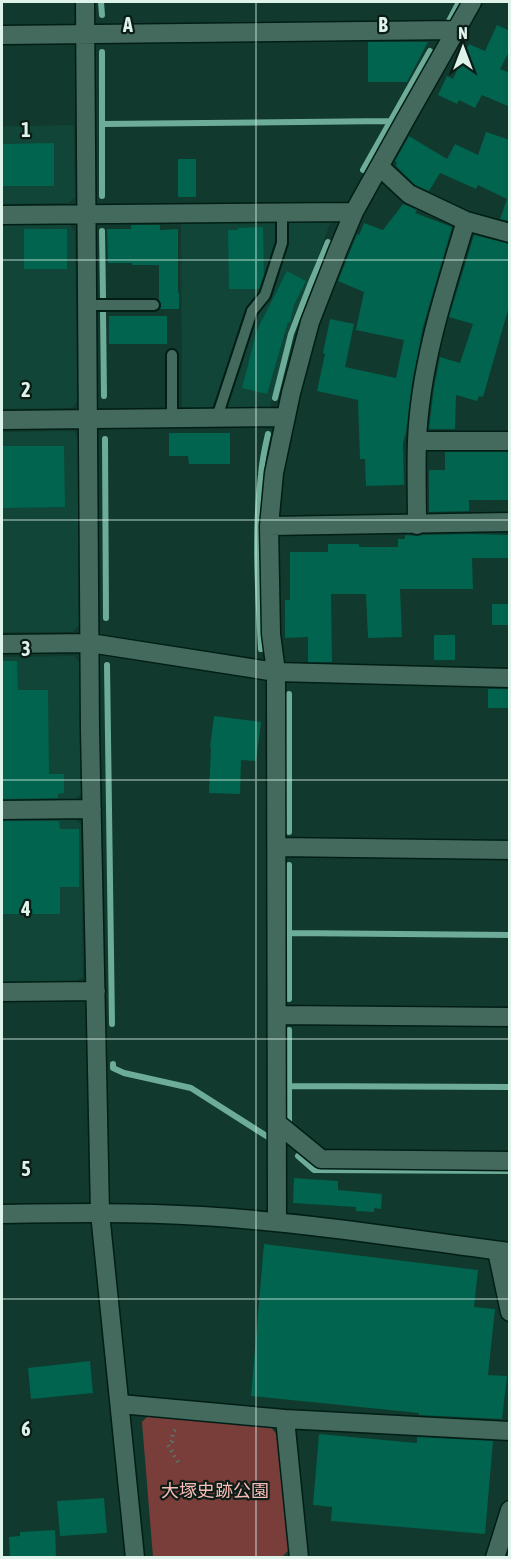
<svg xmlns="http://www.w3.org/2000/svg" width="511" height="1559" viewBox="0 0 511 1559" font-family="'Asap Condensed','Noto Sans JP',sans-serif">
<rect width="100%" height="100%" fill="#11392d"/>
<path fill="#104537" d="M74,125l1,73 -7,5 -66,1v-78z
M331,221l-42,113 -19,73h-88l-1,-184z
M69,224l6,7 2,171 -5,6 -70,1v-184z
M74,431l4,6 1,188 -6,7h-71v-200z
M74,656l6,7 2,130 -7,7 -73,1v-144z
M74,819l7,5 2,153 -6,4 -75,1v-162z"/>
<path fill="#7a3e3a" d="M148,1416l123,11 6,8 12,115 -6,6 -12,2 -118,-1 -11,-135z"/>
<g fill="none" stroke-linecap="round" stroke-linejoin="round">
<path stroke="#6dac98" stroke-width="6" d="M101,2l1,13
M449,21l10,-19
M102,52v144
M102,124l288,-3
M363,170l67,-119
M102,231l1,66
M103,312l1,84
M275,398l16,-64 19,-49 18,-43
M105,439l1,179
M261,649c-3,-58 -7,-117 0,-174 1,-14 4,-28 7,-41
M107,665l5,359
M289,694v138
M289,865v134
M289,933l221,2
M289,1030v91
M113,1064v4l11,5 67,15 77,49
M289,1086l221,1
M298,1156l16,14 196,1"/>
</g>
<path fill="#00644e" d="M497,25l13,6v19l-10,19 10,4v34l-28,-12 -7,13 -16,-8 -2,4 -19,-9 9,-19 6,3 16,-35 16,7z
M368,42h60l-21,40h-39z
M486,132l24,8v81l-10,-2 7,-20 -29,-14 -2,4 -36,-16 -11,18 -14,-6 -19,-19 1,-3 -2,-2 14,-25 38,23 8,-15 23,11z
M54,143v43h-52v-42z
M178,159h18v38h-18z
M403,204l14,6 -2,3 37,14 -29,100 -11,56 -6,49 -3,11 1,42 -38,1 -1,-27h-5l-2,-59 -41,-9 8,-37 -2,-1 7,-34 24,5 -9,43 51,11 8,-38 -48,-10 8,-38 -26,-11 19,-47 2,1 5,-12 19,7z
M131,225h29v5l18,-1v64h1v16h-19l1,-5 -2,-4v-35h-27v-2h-24l-1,-34h24z
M263,227l1,48 -5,14h-30l-1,-59h10v-2z
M24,229h43v40h-43z
M474,235l36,9v59l-27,94 -4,-1 -2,5 -21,-6 -1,34h-26l5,-42 6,-30 20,6 13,-39 -24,-7z
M287,271l19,10 -12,24 -4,18 -2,-1 -21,72 -25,-6 15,-58z
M109,316h58v28h-58z
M169,433h61v31h-41l-1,-8h-19z
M2,446h62l1,61 -62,1z
M445,452h65v48h-41v11l-40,1v-42h16z
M469,534l41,1v23h-38l1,31h-73l2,48 -34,1 -2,-44h-35l1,68h-24v-25l-23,1v-38h5v-48h38v-8h31v3h39v-8h7v-4l13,1 5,-1z
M492,604h18v21h-18z
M434,635h21v25h-21z
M2,661h15l1,29h30l1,84h15v19l-6,1v4l-56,1z
M488,689h22v19h-22z
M214,716l47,6 -5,39 -15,-1 -1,34 -31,-1 2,-46h-1z
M2,821h57l1,8h19v58h-19v27h-58z
M294,1178l44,3v9l44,4 -1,15 -7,-1v4l-18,-1v-4l-63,-4z
M264,1244l214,26 -4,37 21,2 -7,66 19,1 -5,43 -83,-4v-2l-168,-17z
M90,1361l3,32 -62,6 -3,-31z
M319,1434l98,9v-6l76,4 -8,93 -154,-13 1,-14 -19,-2z
M104,1498l3,35 -47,3 -3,-35z
M55,1530l1,27h-46l-1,-20 11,-1v-4z"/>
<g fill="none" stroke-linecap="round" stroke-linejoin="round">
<g stroke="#011e16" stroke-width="14">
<path id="lane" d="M87,305h67
M172,355v63
M217,417l35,-106 13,-16 17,-52v-30"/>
</g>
<g stroke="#011e16" stroke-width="21">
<path id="street" d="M85,2l5,728 10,483 35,345
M2,35l454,-5
M380,167l29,27 57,27 44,12
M2,215l352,-3
M2,420l284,-3
M417,441h93
M417,525c0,-28 -1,-56 0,-84 3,-75 27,-148 49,-220
M269,526l241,-4
M2,644l88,-1 186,29 234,6
M2,810l90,-1
M277,847l233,3
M2,992l94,-1
M277,1015l233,2
M277,1123l44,36 189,2
M277,1222l-1,-550 -5,-38 -2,-108 5,-53 17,-80 19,-71 28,-72 16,-38 50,-90 68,-120
M497,1251l13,61
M120,1404l165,15 225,12
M285,1419l14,139
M495,1558l15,-48"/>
</g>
<g stroke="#011e16" stroke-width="21">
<path id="secondary" d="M2,1214c66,-1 133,-2 200,2 103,6 205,23 308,36"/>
</g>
<path stroke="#55776c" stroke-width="4" stroke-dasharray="1.5 4.5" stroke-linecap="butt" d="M178,1462l-10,-17 4,-4 1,-9 5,-4
M235,1556v2"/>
<use href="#lane" stroke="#436a5d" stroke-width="10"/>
<use href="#street" stroke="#436a5d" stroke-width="18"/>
<use href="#secondary" stroke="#436a5d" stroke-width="18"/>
</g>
<path fill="none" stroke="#def4eb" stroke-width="1.5" stroke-opacity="0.55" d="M256,2v1556M2,260h508M2,520h508M2,780h508M2,1039h508M2,1299h508"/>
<g text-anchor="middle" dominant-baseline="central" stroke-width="4.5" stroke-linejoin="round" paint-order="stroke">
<g font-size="18" fill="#f8bbb6" stroke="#0c1c17">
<text x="215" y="1490">大塚史跡公園</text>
</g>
</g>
<g font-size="20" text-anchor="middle" font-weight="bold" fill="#def4eb" stroke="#0c1c17" stroke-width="4.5" stroke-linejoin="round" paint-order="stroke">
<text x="128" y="32">A</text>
<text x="383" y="32">B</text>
<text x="26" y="137">1</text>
<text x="26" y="397">2</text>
<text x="26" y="656">3</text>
<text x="26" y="916">4</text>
<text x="26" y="1176">5</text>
<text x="26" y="1436">6</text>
</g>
<rect width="511" height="1559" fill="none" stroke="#def4eb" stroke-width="6"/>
<g transform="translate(463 48)" stroke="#0c1c17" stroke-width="4.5" paint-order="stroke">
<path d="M0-4.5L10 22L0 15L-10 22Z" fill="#def4eb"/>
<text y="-9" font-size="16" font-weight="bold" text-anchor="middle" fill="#def4eb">N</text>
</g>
</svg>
